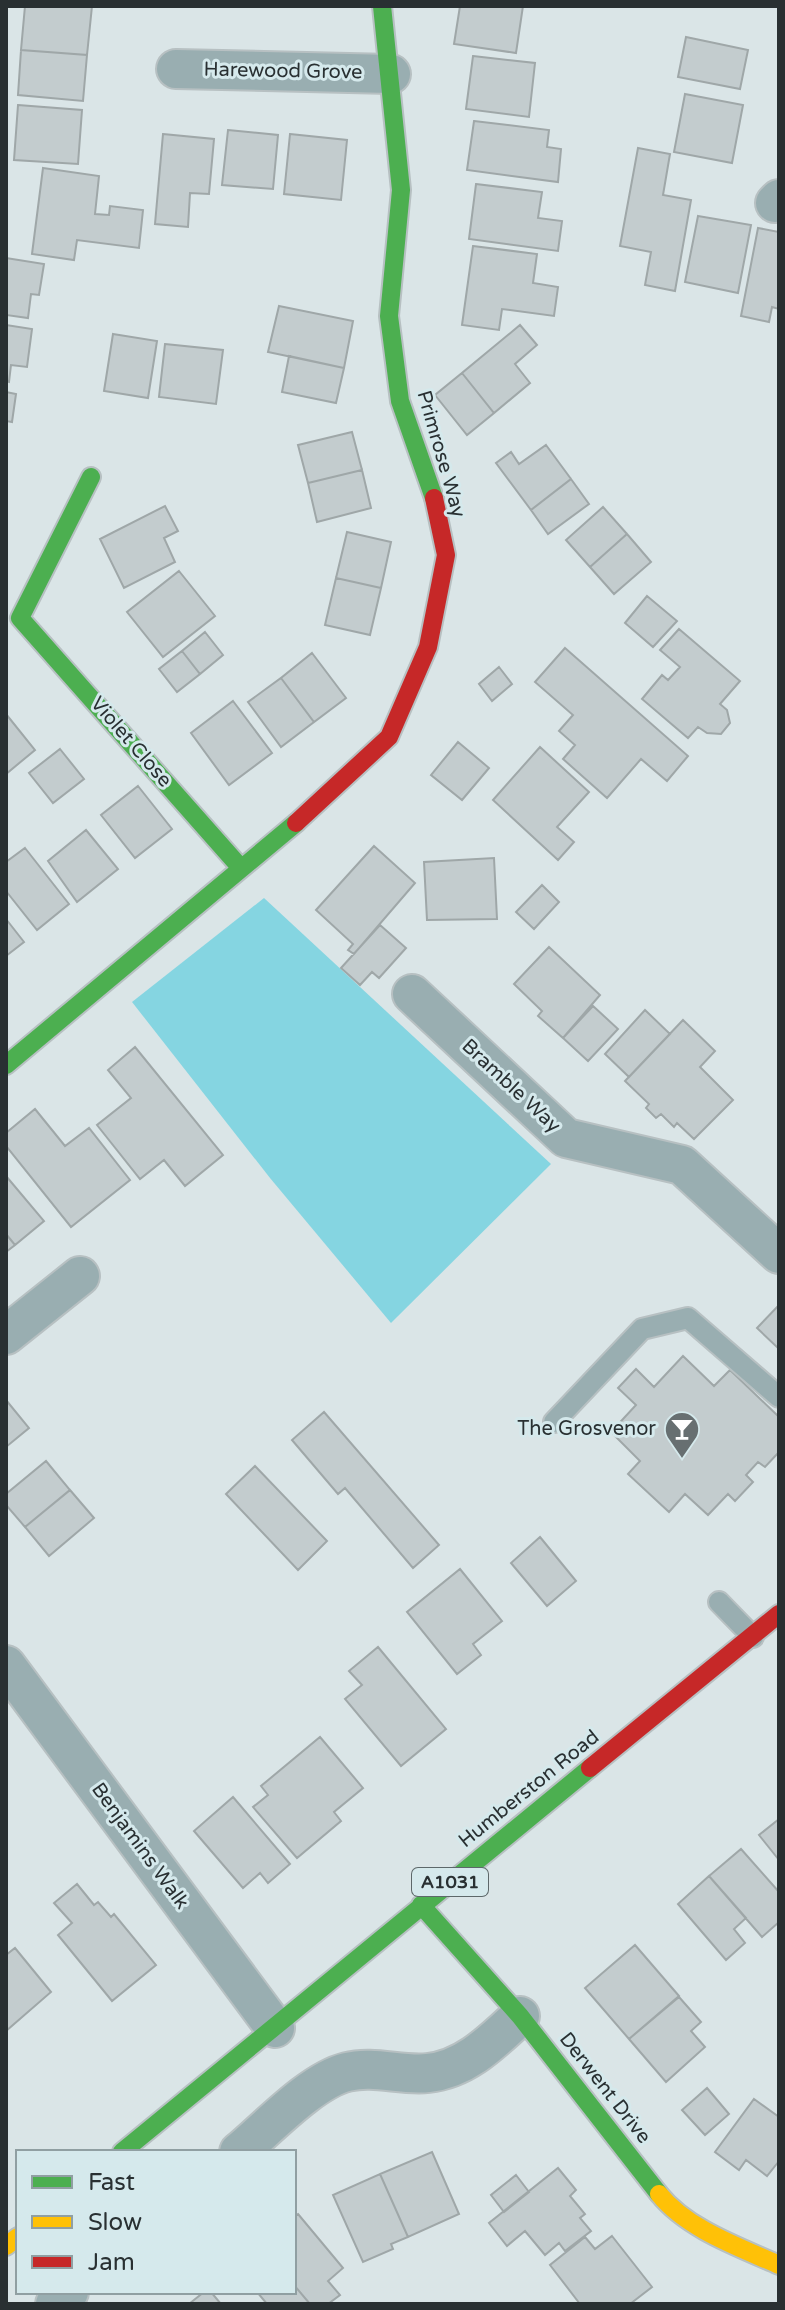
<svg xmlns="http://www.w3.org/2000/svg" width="785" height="2310" viewBox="0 0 785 2310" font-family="'Varela Round',sans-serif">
<rect width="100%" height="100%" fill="#dae5e7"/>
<path fill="#85d5e1" d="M264,898l287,266 -160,159 -121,-145 -138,-176z"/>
<path fill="#c3ccce" stroke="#9fa7a8" stroke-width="2" d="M25,6h67l-5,49 -66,-5z
M460,6h63l-7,47 -62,-9z
M686,37l62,13 -8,39 -62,-12z
M21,50l66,5 -4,46 -65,-6z
M473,56l62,7 -6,54 -63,-8z
M685,94l58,11 -11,58 -58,-11z
M18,105l64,5 -4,54 -64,-4z
M474,121l75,9 -2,17 14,2 -3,33 -91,-12z
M228,130l50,5 -5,54 -51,-4z
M163,134l51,5 -5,55 -19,-1 -2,34 -33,-3z
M290,134l57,6 -6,60 -57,-6z
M638,148l32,6 -7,41 28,5 -16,91 -30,-6 6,-33 -31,-6z
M43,168l56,8 -4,38 14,1 1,-9 33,4 -4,38 -62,-8 -3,20 -42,-6z
M476,184l66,8 -4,26 24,3 -4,30 -89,-12z
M698,216l53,9 -13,68 -53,-11z
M758,228l21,4v77l-7,-2 -3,15 -28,-6z
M473,246l64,8 -4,29 25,4 -4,29 -52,-7 -3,21 -37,-5z
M6,258l38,6 -5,31 -8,-1 -3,24 -22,-3z
M279,306l74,15 -9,47 -76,-16z
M6,325l26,4 -5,38 -16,-2 -2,17 -3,-1z
M520,325l17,20 -22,19 15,19 -36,30 -32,-40z
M113,334l44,7 -9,57 -44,-7z
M165,344l58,6 -7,54 -57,-7z
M289,356l55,12 -8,35 -54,-11z
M462,373l32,40 -27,22 -32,-40z
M6,392l10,2 -4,28 -6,-1z
M352,432l10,38 -54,13 -10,-38z
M546,445l25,34 -40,31 -35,-47 15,-11 8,12z
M362,470l9,38 -54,14 -9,-39z
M571,479l18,25 -41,30 -17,-24z
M165,506l13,25 -14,7 11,24 -51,26 -24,-49z
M603,507l24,27 -37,33 -24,-27z
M347,532l44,10 -10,46 -45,-10z
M627,534l24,28 -37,32 -24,-27z
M179,571l36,45 -52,41 -36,-45z
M336,578l45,10 -11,47 -45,-10z
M647,596l30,25 -24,26 -28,-24z
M679,629l61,52 -20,23 7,6 3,13 -9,11 -14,-1 -9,-6 -10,11 -46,-39 20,-24 6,5 12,-13 -20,-17z
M205,632l18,23 -23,19 -18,-23z
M565,648l123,108 -21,25 -26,-22 -34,39 -44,-39 12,-14 -16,-14 14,-16 -38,-33z
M182,651l18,23 -23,18 -18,-23z
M312,653l34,45 -32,24 -33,-44z
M499,667l13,17 -20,17 -13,-17z
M281,678l33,44 -33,25 -33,-45z
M233,701l39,52 -43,32 -38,-52z
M6,714l29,36 -29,24z
M458,742l31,26 -27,32 -31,-25z
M540,747l49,45 -32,35 17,15 -16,18 -65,-60z
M60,749l24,30 -31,24 -24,-30z
M138,786l34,43 -37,29 -34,-43z
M86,830l32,39 -41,33 -29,-41z
M374,846l41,37 -61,71 -6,-4 5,-6 -37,-34z
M25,848l44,56 -32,26 -31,-39v-29z
M494,858l3,61 -70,1 -3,-58z
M542,885l17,17 -25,27 -18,-17z
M6,919l18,23 -18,14z
M380,925l26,23 -27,30 -7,-6 -12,13 -19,-17z
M549,947l51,48 -37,43 -25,-22 4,-5 -28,-27z
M593,1006l25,23 -30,32 -25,-23z
M645,1010l25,24 -41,43 -24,-23z
M683,1020l32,31 -15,16 33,33 -39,39 -17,-16 -3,4 -13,-13 -5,4 -10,-10 3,-4 -24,-23z
M135,1047l88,108 -38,31 -21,-26 -24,19 -43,-54 34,-27 -23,-28z
M35,1109l30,37 24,-18 41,52 -59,47 -65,-81v-13z
M6,1176l38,45 -29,24 -9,-11z
M6,1234l9,11 -9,7z
M779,1305v44l-22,-21z
M683,1356l31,30 16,-16 49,47v35l-14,15 -7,-5 -12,13 7,7 -18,19 -7,-7 -20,21 -23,-21 -16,18 -41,-38 12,-13 -29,-29 25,-27 -18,-17 18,-19 18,18z
M6,1400l23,28 -23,19z
M324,1412l115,133 -26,23 -68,-80 -7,6 -46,-54z
M46,1461l24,29 -45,37 -19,-22v-11z
M255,1466l72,75 -29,29 -72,-76z
M70,1490l24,28 -45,38 -24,-29z
M540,1537l36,44 -29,25 -36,-43z
M460,1569l42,52 -29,23 8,11 -24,19 -50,-62z
M378,1647l68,82 -45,37 -56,-67 17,-14 -13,-14z
M320,1737l43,51 -29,24 7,9 -44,37 -44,-51 15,-12 -7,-9z
M233,1797l57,67 -22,19 -8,-10 -17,15 -49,-57z
M779,1819v41l-20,-25z
M741,1849l38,43v30l-17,15 -53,-61z
M709,1876l37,42 -12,11 11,14 -19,17 -48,-56z
M77,1884l17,21 4,-3 13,15 3,-3 42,51 -44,36 -54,-66 14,-12 -18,-20z
M635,1945l44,51 -50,43 -44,-51z
M15,1948l36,44 -45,39v-76z
M679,1997l22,25 -10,9 14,16 -39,35 -37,-43z
M707,2088l22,26 -24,21 -23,-25z
M754,2099l25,18v44l-12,15 -21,-16 -7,10 -24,-18z
M432,2152l27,62 -51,23 -28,-63z
M558,2168l18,22 -6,6 15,18 -5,4 11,13 -26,20 -6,-8 -14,12 -20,-24 -18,15 -18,-23z
M380,2174l28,63 -17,7 2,5 -30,13 -30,-67z
M516,2175l13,17 -25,20 -13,-17z
M298,2214l45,54 -15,13 12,14 -12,9h-18l-16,-19v-68z
M612,2236l40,51 -22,17h-50l-30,-39 35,-28 10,12z
M294,2285l16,19h-43l-10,-12h37z
M204,2292h7l10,12h-32z"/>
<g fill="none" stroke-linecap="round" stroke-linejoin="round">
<g stroke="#b7c0c2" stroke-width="24">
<path id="lane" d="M554,1422l88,-93 46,-11 91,79
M719,1602l34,35"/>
</g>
<g stroke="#b7c0c2" stroke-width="42">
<path id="street" d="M176,69l215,5
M775,203l4,-4
M412,994l154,144 116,27 97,89
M6,1335l74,-59
M6,1665l269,363
M239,2152c29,-24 72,-71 108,-80 27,-7 54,4 81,1 38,-4 65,-32 92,-57
M55,2304l14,-12"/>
</g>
<g stroke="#b7c0c2" stroke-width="22">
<path id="fast" d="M382,6l19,184 -12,126 11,85 34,97
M91,477l-71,141 220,249
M6,1065l290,-242
M421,1905l99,111 139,178
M122,2152l468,-384"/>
</g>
<g stroke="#b7c0c2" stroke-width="22">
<path id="slow" d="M659,2194c28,35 80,53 120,71
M6,2246l12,-9"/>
</g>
<g stroke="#b7c0c2" stroke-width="22">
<path id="jam" d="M296,823l93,-86 39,-90 18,-92 -12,-57
M590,1768l189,-154"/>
</g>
<use href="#lane" stroke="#99aeb1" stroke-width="20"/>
<use href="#street" stroke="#99aeb1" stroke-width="38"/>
<use href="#fast" stroke="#4caf50" stroke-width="18"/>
<use href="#slow" stroke="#ffc107" stroke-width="18"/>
<use href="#jam" stroke="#c62828" stroke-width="18"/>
</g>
<defs>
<g id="bar-pin" transform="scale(1.8)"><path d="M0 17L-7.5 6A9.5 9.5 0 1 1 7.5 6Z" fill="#676f71" stroke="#d5e9ec"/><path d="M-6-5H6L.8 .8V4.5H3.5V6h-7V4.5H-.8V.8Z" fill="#fff"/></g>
</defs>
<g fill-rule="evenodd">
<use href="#bar-pin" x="682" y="1429"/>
</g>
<g text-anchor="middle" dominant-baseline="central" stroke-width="6" stroke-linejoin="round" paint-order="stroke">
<rect fill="#d5e9ec" stroke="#5d686a" stroke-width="2" x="412" y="1868" width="76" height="28" rx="6"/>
<g font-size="18" font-weight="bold" fill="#293032">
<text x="450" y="1882">A1031</text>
</g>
<g font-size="20" fill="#293032" stroke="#d5e9ec">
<text transform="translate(283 71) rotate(1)">Harewood Grove</text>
<text transform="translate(441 454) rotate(74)">Primrose Way</text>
<text transform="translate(131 742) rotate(49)">Violet Close</text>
<text transform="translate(511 1086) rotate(43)">Bramble Way</text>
<text transform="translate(529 1789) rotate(-39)">Humberston Road</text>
<text transform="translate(140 1846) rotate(54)">Benjamins Walk</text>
<text transform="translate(605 2088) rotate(52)">Derwent Drive</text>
</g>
<g font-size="20" fill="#293032" stroke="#d5e9ec" text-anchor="end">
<text x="656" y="1429">The Grosvenor</text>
</g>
</g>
<rect width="785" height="2310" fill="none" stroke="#293032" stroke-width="16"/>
<rect x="16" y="2150" width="280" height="144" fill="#d5e9ec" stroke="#909fa2" stroke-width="2"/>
<rect x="32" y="2176" width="40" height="12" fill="#4caf50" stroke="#909fa2" stroke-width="2"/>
<text x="88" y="2190" font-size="24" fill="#293032">Fast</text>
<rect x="32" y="2216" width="40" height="12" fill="#ffc107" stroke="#909fa2" stroke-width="2"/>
<text x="88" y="2230" font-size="24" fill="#293032">Slow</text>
<rect x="32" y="2256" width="40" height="12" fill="#c62828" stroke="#909fa2" stroke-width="2"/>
<text x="88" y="2270" font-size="24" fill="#293032">Jam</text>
</svg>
